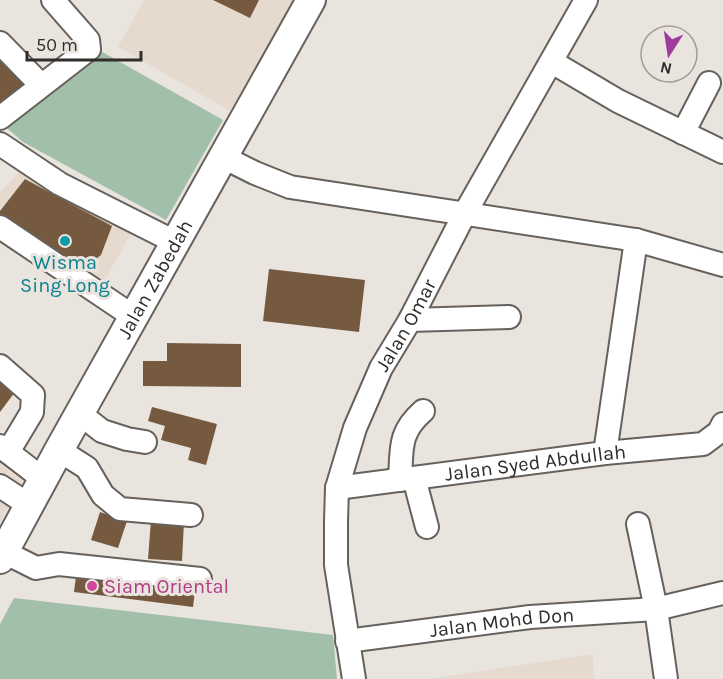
<svg xmlns="http://www.w3.org/2000/svg" width="723" height="679" viewBox="0 0 723 679" font-family="Karla,sans-serif">
<rect width="100%" height="100%" fill="#eae4df"/>
<path fill="#e6dacf" d="M144,0h150l-64,111 -112,-64z
M23,168l111,60 -34,61 -100,-67v-30z
M0,464l22,17 -22,42z
M593,654l1,25h-164z"/>
<path fill="#a2bfa9" d="M97,49l126,71 -57,100 -143,-78 -22,-19z
M14,598l319,37 4,44h-337v-55z"/>
<path fill="#755a40" d="M213,0h46l-9,18z
M0,59l27,27 -27,26z
M25,179l87,47 -11,29 -26,20 -75,-51v-13z
M269,269l96,11 -6,52 -96,-11z
M167,343l74,1v43l-98,-1v-25h24z
M0,374l18,14 -18,24z
M152,407l65,17 -11,41 -18,-5 3,-12 -30,-8 4,-14 -17,-5z
M100,512l27,9 -9,27 -27,-8z
M151,520l33,2 -2,39 -34,-2z
M77,568l119,15 -3,24 -119,-15z"/>
<g fill="none" stroke-linecap="round" stroke-linejoin="round">
<g stroke="#66615c" stroke-width="26">
<g id="minor">
<path d="M0,43l41,42"/>
<path d="M552,62l66,39 105,51"/>
<path d="M0,118l89,-69 -1,-9 -35,-40"/>
<path d="M683,133l26,-50"/>
<path d="M0,144l60,40 115,58"/>
<path d="M223,157l32,16 35,14 346,53 87,25"/>
<path d="M0,227l134,90"/>
<path d="M410,320l99,-3"/>
<path d="M0,366l33,29 -1,17 -24,40"/>
<path d="M79,413l23,18 25,8 18,3"/>
<path d="M0,446l43,33"/>
<path d="M59,450l28,18 16,27 17,14 71,6"/>
<path d="M605,453l31,-213"/>
<path d="M414,478l13,49"/>
<path d="M400,480c2,-31 -2,-47 23,-69"/>
<path d="M0,486l29,19"/>
<path id="s1" d="M337,488l268,-35 98,-9 16,-12 4,-8"/>
<path d="M638,524l18,85 10,70"/>
<path d="M4,552l32,16 23,-4 141,15"/>
<path id="s2" d="M347,641l183,-24 126,-8 67,-16"/>
<path id="s3" d="M354,679l-18,-114v-44l1,-33 18,-60 26,-60 29,-48 55,-107 121,-213"/>
</g>
</g>
<g stroke="#66615c" stroke-width="32">
<g id="major">
<path id="s4" d="M0,559l59,-109 252,-450"/>
</g>
</g>
<use href="#minor" stroke="#fff" stroke-width="22"/>
<use href="#major" stroke="#fff" stroke-width="28"/>
</g>
<circle fill="#0f9aa8" stroke="#eae4df" stroke-width="2" cx="65" cy="241" r="6"/>
<circle fill="#d1479c" stroke="#eae4df" stroke-width="2" cx="92" cy="586" r="6"/>
<g text-anchor="middle" dominant-baseline="central" stroke-width="6" stroke-linejoin="round" paint-order="stroke">
<g font-size="20" fill="#0d838f" stroke="#eae4df">
<text x="65" y="262">Wisma<tspan x="65" dy="23">Sing Long</tspan></text>
</g>
<g font-size="20" fill="#302d2b" stroke="#eae4df">
<text stroke="none"><textPath href="#s4" startOffset="320">Jalan Zabedah</textPath></text>
<text stroke="none"><textPath href="#s3" startOffset="370">Jalan Omar</textPath></text>
<text stroke="none"><textPath href="#s1" startOffset="200">Jalan Syed Abdullah</textPath></text>
<text stroke="none"><textPath href="#s2" startOffset="156">Jalan Mohd Don</textPath></text>
</g>
<g font-size="20" fill="#b23c85" stroke="#eae4df" text-anchor="start">
<text x="104" y="586">Siam Oriental</text>
</g>
</g>
<g transform="translate(669 54) rotate(192)"><circle r="28" fill="#eae4df" stroke="#a09b97" stroke-width="1.5"/>
<path d="M0-4.5L10 22L0 15L-10 22Z" fill="#9f3a9f"/>
<text y="-9" font-size="16" font-weight="bold" text-anchor="middle" fill="#302d2b">N</text>
</g>
<path d="M27 51v9h114v-9" fill="none" stroke="#302d2b" stroke-width="3"/>
<text x="36" y="51" font-size="18" fill="#302d2b" stroke="#eae4df" stroke-width="4.5" paint-order="stroke">50 m</text>
</svg>
